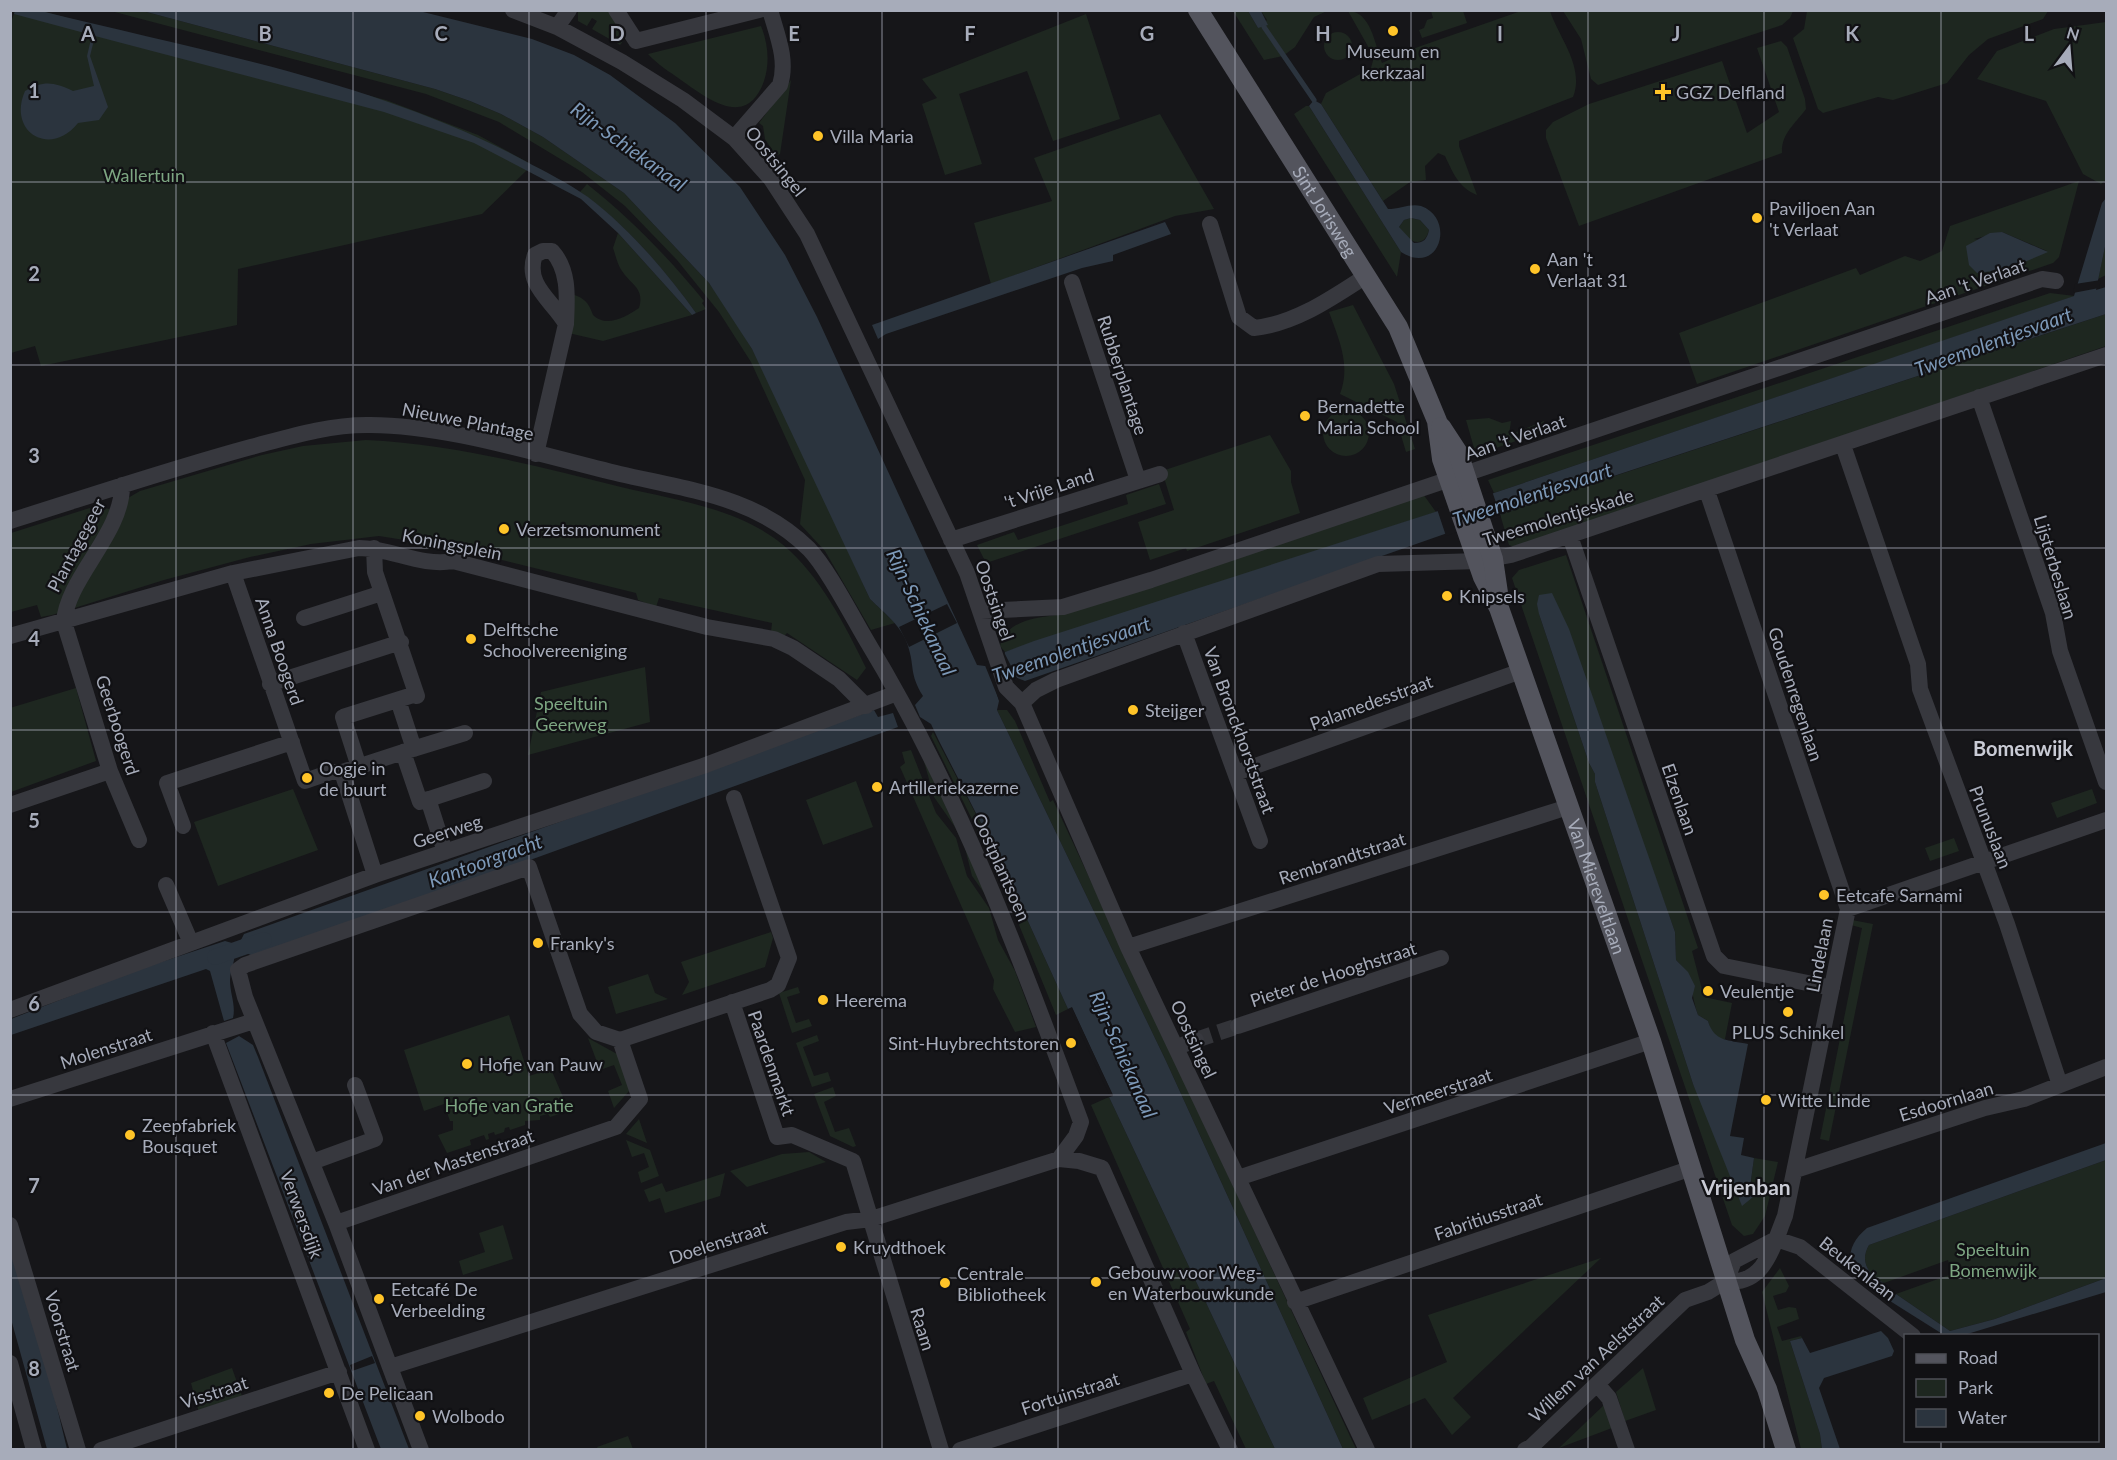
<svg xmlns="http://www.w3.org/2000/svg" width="2117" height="1460" viewBox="0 0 2117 1460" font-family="Lato,sans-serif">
<rect width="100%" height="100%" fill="#161619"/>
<path fill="#1e2720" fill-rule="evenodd" d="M15,11h26l345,89 92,35 53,29 -5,7 -44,43 -244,55 -1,56 -196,41 -6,-20 -24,7 -1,-328z
M111,11h32l292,78 35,12 31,13 42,23 81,56 85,90 20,28 23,38 33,64 85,186 25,24 -24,7 -46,-79 -25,-27 5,-44 -54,-118 -32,-50 -42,-52 -52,-54 -43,-34 -83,-50 -73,-28z
M578,11h32c7,10 21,23 10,34l-28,-16 5,-8 -5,-3 -5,8 -9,-5z
M1233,11h15l10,17 9,-8 -6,-9h66l-13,6 -19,30 -12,9 -19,4z
M1348,11c23,0 27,34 34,52l36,-16 103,-36h29c9,27 35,56 23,86l-114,44v5l18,49c-18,-7 -24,-22 -32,-39l-7,-3 -13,13 1,14 -16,2 -27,19 -62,-97 5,-11 45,-25 3,-11z
M1431,11h32l4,12 -45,15 -3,-8 5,-2 3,-8 6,-2z
M1563,11h230l-3,7 -8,7 -184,60 -7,-6 -10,-40z
M1807,11v-1l241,1 -5,8 -55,20 -19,16 -22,28 -54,17 -15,-3 -55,16 -5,-4 -25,-71 11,-9z
M1086,14l34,105 -67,22 -26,-70 -68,23 23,70 -37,11 -23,-71 15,-6 -15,-19z
M2106,22v158l-5,4 -18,-10 -37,-73 -69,-22 20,-28 57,-22z
M761,26c7,17 9,37 3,55 -17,48 -55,19 -83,-1 -11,-8 -23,-15 -33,-26z
M1324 46a14 14 0 1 1 28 0a14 14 0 1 1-28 0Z
M1781,41l6,6 18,52 1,10c-11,15 -25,25 -24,44l-203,73 -33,-88v-8l7,-8 36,-18 133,-43 25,72 32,-21 -22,-64z
M791,80l-11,74 -4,2 -11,-17 -2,-13 -4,-3z
M1306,106h3l92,146 -4,25 -103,-163z
M1160,114l54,95 -39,7 -184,68 -17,-61 78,-22 -18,-43z
M2079,181l-20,76 -6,6 -356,121 -18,-51 177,-65 4,7 45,-19 15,5 22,-10 8,-25zM2002,232l45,19 -73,-12z
M587,184c44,35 81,73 117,117l-2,2 4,6 -10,4c-32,-44 -71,-90 -116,-121z
M1411,218l9,2 9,10c-5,20 -23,12 -30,-3l5,-7z
M618,233l74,82 -89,26 -39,-9 4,-39c14,4 20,7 25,22 13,13 33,2 46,-7 6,-20 -8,-23 -17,-37 -5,-7 -6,-15 -9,-23z
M2106,242v33l-8,4z
M2050,293l25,3 -581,197 -6,-13z
M1353,305l41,79 21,65 -9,3 -9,-30 -57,-28c11,-29 -1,-54 -11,-82z
M2106,314v32l-587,203 -10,-4 -9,-31z
M1323 433a23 23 0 1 1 46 0a23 23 0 1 1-46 0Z
M1489,418l13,5 9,-2 -2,14 35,-14 3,9 -71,25 -10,-35z
M1270,435l21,36v11l9,31 -113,38 -1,-3 -36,12 -12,-38 36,-12 -12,-39z
M366,440c87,4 171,26 255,47 54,13 117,21 161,57 38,31 63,81 84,124l-9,12 -70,-47 -3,3 -13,-4 1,-9 -113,-25 -3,9 -18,-7 -2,-7 -187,-46 -70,-11 -68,8 -61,13 -86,23 -112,35 -11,2 -4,-12 -26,7v-79l85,-27 13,3 31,-18 122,-36 41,-9z
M1159,484l7,20 -180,59 -9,-18 37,-13 4,8 110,-36 -2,-9z
M1423,494l13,18 -431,140 -5,-6c6,-25 34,-28 56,-31z
M1566,555l132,393 -6,3 12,46 28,6 -7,36h-6l-8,-8 -3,-10 -10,-6c-8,-23 -4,-38 -22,-55l-1,-28 -118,-327 -18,9 50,149 6,11v8l98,302 60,113 -2,-17 3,-22 24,4 -13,54 -12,18 -9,2 -12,-11 -220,-647 7,-8z
M645,667l5,55 -122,33 13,-63z
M76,688l20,73 -85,31 -1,-84z
M997,710h10l8,11 35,81 3,-2 303,649h-13l-177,-388z
M933,732l68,130 67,147 -12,6 -62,-151 -63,-128z
M911,750l25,63 20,25 11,38 22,32 9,32 17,31 21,56 -21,5 -22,-43 1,-9 -94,-213 5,-4 -3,-11z
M923,758l67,143 -18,-25 -7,-28 -10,-21 -21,-30z
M856,781l17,46 -50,18 -17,-45z
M293,789l25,61 -100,36 -24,-64z
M2092,789l5,14 -40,15 -6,-15z
M1954,838l5,13 -29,10 -5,-13z
M1852,920l21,4 -44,217 -9,-2 42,-211 -11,-3z
M771,932l2,6 -8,29 -83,28 7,-13 -8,-20z
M648,974l7,19 13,6 -52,15 -8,-27z
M798,987l2,6 -13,4 9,26 13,-4 3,7 -20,7 -13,-40z
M509,1015l20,61 22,-7 18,42 -19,6 -2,-3 -8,2v4l-15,1v4l-15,5 -1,-3 -4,1 -1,4 -9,3 -1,-3 -6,2 1,5 -3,1 -2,-5 -14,5 1,5 -24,8 -9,-18 15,-5v-9h-3l-6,-17 -20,7 -20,-61z
M817,1035l2,6 -16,6 11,29 14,-4 3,9 -19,6 -16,-44z
M588,1038l29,16 13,36 -16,18 -6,-17 14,-6 -8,-20 -14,5z
M833,1087l3,9 -12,6 11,30 14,-4 7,18 -3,1 -23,-11 -16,-42z
M1109,1097l166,352h-29l-32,-68 -8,3 -20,-52 4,-3 -99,-224z
M639,1119l8,24 -21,-9z
M626,1140l24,10 9,26 -18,7 -3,-11 11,-5 -5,-14 -12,4z
M809,1152l17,10 -79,25 -17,-16 52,-17z
M2106,1160v118l-111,41 -45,12 -54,-37 56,-20 -4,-14 -64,23c-15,-8 -25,-21 -15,-38z
M725,1173l-5,23 -55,17 -5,-15 -11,4 -5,-12 18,-7 4,9z
M503,1225l10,34 -50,16 -4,-14 26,-9 -6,-19z
M1601,1258l-148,140 18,19 -19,18 -27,-37 -53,22 -9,-22 84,-36 -19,-47z
M1780,1268l9,18 -3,6 -13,4 5,14 11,-3 7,1 3,11 -22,8 5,14 19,-5 1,2 -12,3 30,93 2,15h-21l-39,-157z
M232,1368l11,31 -44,14 -8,-30z
M1643,1368l13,42 -31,11 -9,-29z
M1604,1405l8,23 -53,20z
M628,1436l5,13h-35l-1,-2z"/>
<path fill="#2b343e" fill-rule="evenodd" d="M15,11h26c160,40 338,71 484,150 21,11 43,22 63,36 41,31 78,74 108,116l-4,2 -74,-82 -37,-34 -107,-56 -90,-31 -289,-76 -5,20 18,51 -9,13 -21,3c-28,35 -71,9 -53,-32 19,-11 29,-9 48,0l21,-5 -7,-30 5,-21 -78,-21z
M143,11h276l113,28 42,16 36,20 65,48 65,64 45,68 32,62 160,348 8,1 18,-8 2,-6 29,-11 460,-148 580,-197 28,-93 4,-5v44l-10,48 10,-3v27l-553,182 -528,185 -15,-6 -15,13 4,13 -2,9 169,351 177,388h-68l-166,-352 4,-2 -41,-87 -4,1 -67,-147 -62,-121 -8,-17 -11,-7 -5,-12 8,-9c-14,-23 -8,-28 -15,-50 -6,-20 -24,-33 -38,-47l-118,-250 -43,-66 -85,-90 -81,-56 -42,-23 -31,-13 -35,-12z
M1248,11h13l7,14 -10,3z
M1314,100l7,4 67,105c11,0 23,-6 33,-3 35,12 19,71 -20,46l-92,-146zM1411,218l9,2 9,10c-2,9 -5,13 -15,13l-15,-16 5,-7z
M1165,222l6,12 -58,21v6l-31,7 -196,66 -8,5 -6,-14z
M2002,232l46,20 -40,17 -31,4 -8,-8 -3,-19 24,-13z
M1552,593l17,36 106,303 1,28 12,12 7,14 -3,12 6,17 10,6c6,21 21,19 40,23l-18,92 14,2 -3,17 13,3 -3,22 2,17 -11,9 -49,-122 -98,-302v-8l-6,-11 -50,-149 -2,-10 2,-9z
M874,710l4,7 15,-4 5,14 -379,137 -266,92 -7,-3 -5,-13 3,-6z
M225,941l7,2c6,18 -1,20 -2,37 0,14 6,25 3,38l-9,3 -14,-50 -4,-2 -195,66v-16l123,-48z
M239,1036l14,9 5,12 151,392h-28l-155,-406z
M2106,1143v17l-237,85c-10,17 0,30 15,38l-8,7 -26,-22c-1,-19 3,-28 17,-40z
M10,1245l34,108 23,96h-20l-36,-130z
M2106,1278v14l-142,43h-20l-54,-34 6,-7 54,37 45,-12z
M1881,1331l7,7 6,13 -2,5 -68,22 -5,10 21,61h-18l-2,-15 -30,-93 12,-3 8,15z"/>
<path fill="#161619" d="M2101,280l-2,8 -26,5 2,-9z
M1492,491l9,26 -55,19 -9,-27z
M947,604l10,19 -48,24 -10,-20z
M1003,650l16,32 -9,-3 -12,10 3,9 -2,2 -15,-37 17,-7z
M1072,1007l41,89 -7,2 3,-4 -31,-66 1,-3 -11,-16z
M372,1356l3,7 -23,8 -2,-6z"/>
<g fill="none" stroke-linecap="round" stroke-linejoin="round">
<path stroke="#2b343e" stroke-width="5" d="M1264,27l50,73
M483,422l34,9"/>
<path stroke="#2b343e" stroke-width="16" d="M215,957l49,-17"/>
<path stroke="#333439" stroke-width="16" stroke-dasharray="16 8" stroke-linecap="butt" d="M1196,1040l42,-14"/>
<path stroke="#37383e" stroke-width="16" d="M513,10l44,17 65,35 61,38 51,38 37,41 36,55 160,339 39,114 16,16 106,244 239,503
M616,10l20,31
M557,27l12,-17
M636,41l123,-31
M734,138l46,-53c8,-25 -3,-50 -10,-75
M1210,224l29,93 15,11c41,-4 78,-30 112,-52
M543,251h9c18,20 15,48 14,73 -13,-23 -42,-39 -31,-69z
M1072,282l66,198
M1979,397l74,216 7,38 46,131
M1843,445l75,219 2,25 87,235 53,161
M536,454l30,-130
M122,485c1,48 -55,93 -58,137l46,149 29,69
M1707,491l141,418
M10,521c80,-25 160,-52 241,-74 38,-10 76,-22 116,-22 78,-1 176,31 253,49 69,16 137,23 189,75 19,20 44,69 59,94 91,150 153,316 213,479l-5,14 -17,23
M1570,536l144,420 10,10 108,22
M951,540l209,-66
M374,548l1,24 42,124
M233,573l72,208 26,-9h11l61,-20
M981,611l82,-4 88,-27 891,-301 14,2
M304,618l78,-25
M1184,633l76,208
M10,636l223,-63 126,-25c32,0 62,19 94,13l254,66 67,12 19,9 46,31 27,27
M270,684l131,-42
M398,700l16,49
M1022,703l14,-13 20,-10 322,-116 101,-3 32,-6 595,-200
M465,733l-62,19 17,50 64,-21
M359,767l-16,-50 73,-23
M342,772l33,103
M1236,773l285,-102
M428,799l17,53
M10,805l100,-34
M183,826l-16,-43 125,-41
M166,885l25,58
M1128,947l440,-140
M732,1002l45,135 15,-2 61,26 88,289
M10,1010l365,-135 328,-109 194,-73
M1238,1026l203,-68
M213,1033l154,417
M1177,1047l19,-7
M10,1099l244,-78
M312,1162l63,-23 -20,-54
M1796,1170l189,-62 39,-9 82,-32
M1238,1178l413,-137
M336,1223l280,-96 24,-28 -20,-59
M10,1225l68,225
M1776,1239l24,8 113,89
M1726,1281c39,5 47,-36 59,-65l63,-307 258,-89
M1726,1281l8,-20 42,-22
M1295,1302l397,-134
M10,1363l24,87
M390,1367l456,-145 25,-3 188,-60 20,2 23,7 91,206 37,76
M1597,1384l12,14 18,52
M101,1450l238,-78
M421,1450l-85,-227 -91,-226 -7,-27 7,-5 284,-98 51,147 16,18 24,8 150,-50 8,-5 11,-27 -55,-160
M960,1450l233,-76
M1525,1450l6,-3 154,-147 23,-8 18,-11"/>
<g stroke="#53545d" stroke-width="20">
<path id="s1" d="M1198,10l200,317 39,94 5,38 41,118 16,31 152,433 94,299 22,49 19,61"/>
<path d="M1441,427l17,26 35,106 5,34"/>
</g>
</g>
<path fill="none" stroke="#a7acba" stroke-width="1.5" stroke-opacity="0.55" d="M176,10v1440M353,10v1440M529,10v1440M706,10v1440M882,10v1440M1058,10v1440M1235,10v1440M1411,10v1440M1588,10v1440M1764,10v1440M1941,10v1326M10,182h2096M10,365h2096M10,548h2096M10,730h2096M10,912h2096M10,1095h2096M10,1278h2096M1941,1440v10"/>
<g fill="#ffc428" stroke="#111114" stroke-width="2">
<circle cx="1393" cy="31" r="6"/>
<path d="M1660 83h6v6h6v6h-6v6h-6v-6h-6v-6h6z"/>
<circle cx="818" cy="136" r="6"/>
<circle cx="1757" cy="218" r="6"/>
<circle cx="1535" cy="269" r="6"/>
<circle cx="1305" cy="416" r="6"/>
<circle cx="504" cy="529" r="6"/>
<circle cx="1447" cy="596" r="6"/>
<circle cx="471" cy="639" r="6"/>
<circle cx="1133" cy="710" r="6"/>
<circle cx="307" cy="778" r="6"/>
<circle cx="877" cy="787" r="6"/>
<circle cx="1824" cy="895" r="6"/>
<circle cx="538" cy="943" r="6"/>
<circle cx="1708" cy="991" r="6"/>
<circle cx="823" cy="1000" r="6"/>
<circle cx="1788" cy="1012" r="6"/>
<circle cx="1071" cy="1043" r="6"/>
<circle cx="467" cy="1064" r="6"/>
<circle cx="1766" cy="1100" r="6"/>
<circle cx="130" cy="1135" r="6"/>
<circle cx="841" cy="1247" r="6"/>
<circle cx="1096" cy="1282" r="6"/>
<circle cx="945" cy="1283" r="6"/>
<circle cx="379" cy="1299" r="6"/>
<circle cx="329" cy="1393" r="6"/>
<circle cx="420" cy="1416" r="6"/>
</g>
<g text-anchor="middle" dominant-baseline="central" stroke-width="4.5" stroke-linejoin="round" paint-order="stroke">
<g font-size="18" fill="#a7acba" stroke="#111114" text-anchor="start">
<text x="1393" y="51" text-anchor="middle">Museum en<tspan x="1393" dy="21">kerkzaal</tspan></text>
<text x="1676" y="92">GGZ Delfland</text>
<text x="830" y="136">Villa Maria</text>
<text x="1769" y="208">Paviljoen Aan<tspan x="1769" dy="21">'t Verlaat</tspan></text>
<text x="1547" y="259">Aan 't<tspan x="1547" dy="21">Verlaat 31</tspan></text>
<text x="1317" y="406">Bernadette<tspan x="1317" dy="21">Maria School</tspan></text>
<text x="516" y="529">Verzetsmonument</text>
<text x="1459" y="596">Knipsels</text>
<text x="483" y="629">Delftsche<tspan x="483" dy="21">Schoolvereeniging</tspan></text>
<text x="1145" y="710">Steijger</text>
<text x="319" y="768">Oogje in<tspan x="319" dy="21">de buurt</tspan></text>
<text x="889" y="787">Artilleriekazerne</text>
<text x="1836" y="895">Eetcafe Sarnami</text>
<text x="550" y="943">Franky's</text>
<text x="1720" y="991">Veulentje</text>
<text x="835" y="1000">Heerema</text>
<text x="1788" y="1032" text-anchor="middle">PLUS Schinkel</text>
<text x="1059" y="1043" text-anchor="end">Sint-Huybrechtstoren</text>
<text x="479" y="1064">Hofje van Pauw</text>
<text x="1778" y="1100">Witte Linde</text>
<text x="142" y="1125">Zeepfabriek<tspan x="142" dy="21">Bousquet</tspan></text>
<text x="853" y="1247">Kruydthoek</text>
<text x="1108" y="1272">Gebouw voor Weg-<tspan x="1108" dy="21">en Waterbouwkunde</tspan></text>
<text x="957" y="1273">Centrale<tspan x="957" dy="21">Bibliotheek</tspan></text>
<text x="391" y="1289">Eetcafé De<tspan x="391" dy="21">Verbeelding</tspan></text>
<text x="341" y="1393">De Pelicaan</text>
<text x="432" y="1416">Wolbodo</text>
</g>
<g font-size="18" fill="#a7acba" stroke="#111114">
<text transform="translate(776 161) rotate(51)">Oostsingel</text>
<text stroke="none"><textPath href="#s1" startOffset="238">Sint Jorisweg</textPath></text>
<text transform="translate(1975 281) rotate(-19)">Aan 't Verlaat</text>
<text transform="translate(1123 375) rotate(72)">Rubberplantage</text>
<text transform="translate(468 421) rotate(11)">Nieuwe Plantage</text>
<text transform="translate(1515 437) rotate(-19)">Aan 't Verlaat</text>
<text transform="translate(1049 488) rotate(-18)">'t Vrije Land</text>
<text transform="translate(1558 517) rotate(-17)">Tweemolentjeskade</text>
<text transform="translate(452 544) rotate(11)">Koningsplein</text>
<text transform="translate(76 545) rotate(-62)">Plantagegeer</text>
<text transform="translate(2056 567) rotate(73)">Lijsterbeslaan</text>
<text transform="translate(995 600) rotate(71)">Oostsingel</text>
<text transform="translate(280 651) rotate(71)">Anna Boogerd</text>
<text transform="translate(1796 694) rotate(72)">Goudenregenlaan</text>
<text transform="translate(1371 702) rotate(-20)">Palamedesstraat</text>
<text transform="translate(118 725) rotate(72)">Geerboogerd</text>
<text transform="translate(1240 730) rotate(70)">Van Bronckhorststraat</text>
<text transform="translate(1680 799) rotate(71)">Elzenlaan</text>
<text transform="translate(1991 827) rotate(69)">Prunuslaan</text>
<text transform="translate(447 831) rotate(-18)">Geerweg</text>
<text transform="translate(1342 858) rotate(-18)">Rembrandtstraat</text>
<text transform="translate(1002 867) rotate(66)">Oostplantsoen</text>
<text stroke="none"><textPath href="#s1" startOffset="970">Van Miereveltlaan</textPath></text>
<text transform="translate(1819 955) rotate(-79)">Lindelaan</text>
<text transform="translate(1333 974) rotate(-18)">Pieter de Hooghstraat</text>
<text transform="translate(1194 1039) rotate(65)">Oostsingel</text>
<text transform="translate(106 1048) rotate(-18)">Molenstraat</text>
<text transform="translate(772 1063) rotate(71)">Paardenmarkt</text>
<text transform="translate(1438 1091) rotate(-18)">Vermeerstraat</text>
<text transform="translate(1946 1101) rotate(-17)">Esdoornlaan</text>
<text transform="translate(453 1162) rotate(-19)">Van der Mastenstraat</text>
<text transform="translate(302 1214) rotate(70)">Verwersdijk</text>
<text transform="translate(1488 1216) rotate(-19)">Fabritiusstraat</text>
<text transform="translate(718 1242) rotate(-18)">Doelenstraat</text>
<text transform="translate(1858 1268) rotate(38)">Beukenlaan</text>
<text transform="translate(923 1329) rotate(73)">Raam</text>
<text transform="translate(63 1331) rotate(73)">Voorstraat</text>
<text transform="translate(1596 1358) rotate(-43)">Willem van Aelststraat</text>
<text transform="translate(214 1392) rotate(-18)">Visstraat</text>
<text transform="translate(1070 1393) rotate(-18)">Fortuinstraat</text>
</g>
<g font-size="18" fill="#7da682" stroke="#111114">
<text x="144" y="175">Wallertuin</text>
<text x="571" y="703">Speeltuin<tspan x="571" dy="21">Geerweg</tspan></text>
<text x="509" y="1105">Hofje van Gratie</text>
<text x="1993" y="1249">Speeltuin<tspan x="1993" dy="21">Bomenwijk</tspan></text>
</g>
<g font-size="20" font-style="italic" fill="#7c98b7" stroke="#111114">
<text transform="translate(629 146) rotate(36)">Rijn-Schiekanaal</text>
<text transform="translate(1993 341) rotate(-20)">Tweemolentjesvaart</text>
<text transform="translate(1532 494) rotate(-18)">Tweemolentjesvaart</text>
<text transform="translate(922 612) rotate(65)">Rijn-Schiekanaal</text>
<text transform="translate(1071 649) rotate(-19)">Tweemolentjesvaart</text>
<text transform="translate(485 860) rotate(-20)">Kantoorgracht</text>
<text transform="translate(1124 1054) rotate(66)">Rijn-Schiekanaal</text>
</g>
<g font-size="20" font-weight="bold" fill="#c9cbd5" stroke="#111114">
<text x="2023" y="748">Bomenwijk</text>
</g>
<g font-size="21" font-weight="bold" fill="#c9cbd5" stroke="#111114">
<text x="1746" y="1186">Vrijenban</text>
</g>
</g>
<g font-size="20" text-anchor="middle" font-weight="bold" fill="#a7acba" stroke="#111114" stroke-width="4.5" stroke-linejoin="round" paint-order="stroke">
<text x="88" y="41">A</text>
<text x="265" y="41">B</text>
<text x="441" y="41">C</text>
<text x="617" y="41">D</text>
<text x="794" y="41">E</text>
<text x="970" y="41">F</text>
<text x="1147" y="41">G</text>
<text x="1323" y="41">H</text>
<text x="1500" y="41">I</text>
<text x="1676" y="41">J</text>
<text x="1852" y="41">K</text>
<text x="2029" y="41">L</text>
<text x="34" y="98">1</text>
<text x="34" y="281">2</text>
<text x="34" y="463">3</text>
<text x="34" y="646">4</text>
<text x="34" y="828">5</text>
<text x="34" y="1011">6</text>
<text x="34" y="1193">7</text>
<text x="34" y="1376">8</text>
</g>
<rect width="2117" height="1460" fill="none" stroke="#a7acba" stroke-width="24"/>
<rect x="1904" y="1334" width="195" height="108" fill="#111114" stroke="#4d4f56" stroke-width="1.5"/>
<rect x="1916" y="1354" width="30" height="9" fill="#53545d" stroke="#4d4f56" stroke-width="1.5"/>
<text x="1958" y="1364" font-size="18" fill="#a7acba">Road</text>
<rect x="1916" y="1379" width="30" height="18" fill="#1e2720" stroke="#4d4f56" stroke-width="1.5"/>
<text x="1958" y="1394" font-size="18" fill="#a7acba">Park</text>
<rect x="1916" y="1409" width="30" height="18" fill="#2b343e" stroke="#4d4f56" stroke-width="1.5"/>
<text x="1958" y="1424" font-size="18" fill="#a7acba">Water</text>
<g transform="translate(2069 48) rotate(16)" stroke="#111114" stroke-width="4.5" paint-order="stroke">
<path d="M0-4.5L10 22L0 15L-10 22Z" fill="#a7acba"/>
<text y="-9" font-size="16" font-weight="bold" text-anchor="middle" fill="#a7acba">N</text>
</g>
</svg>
